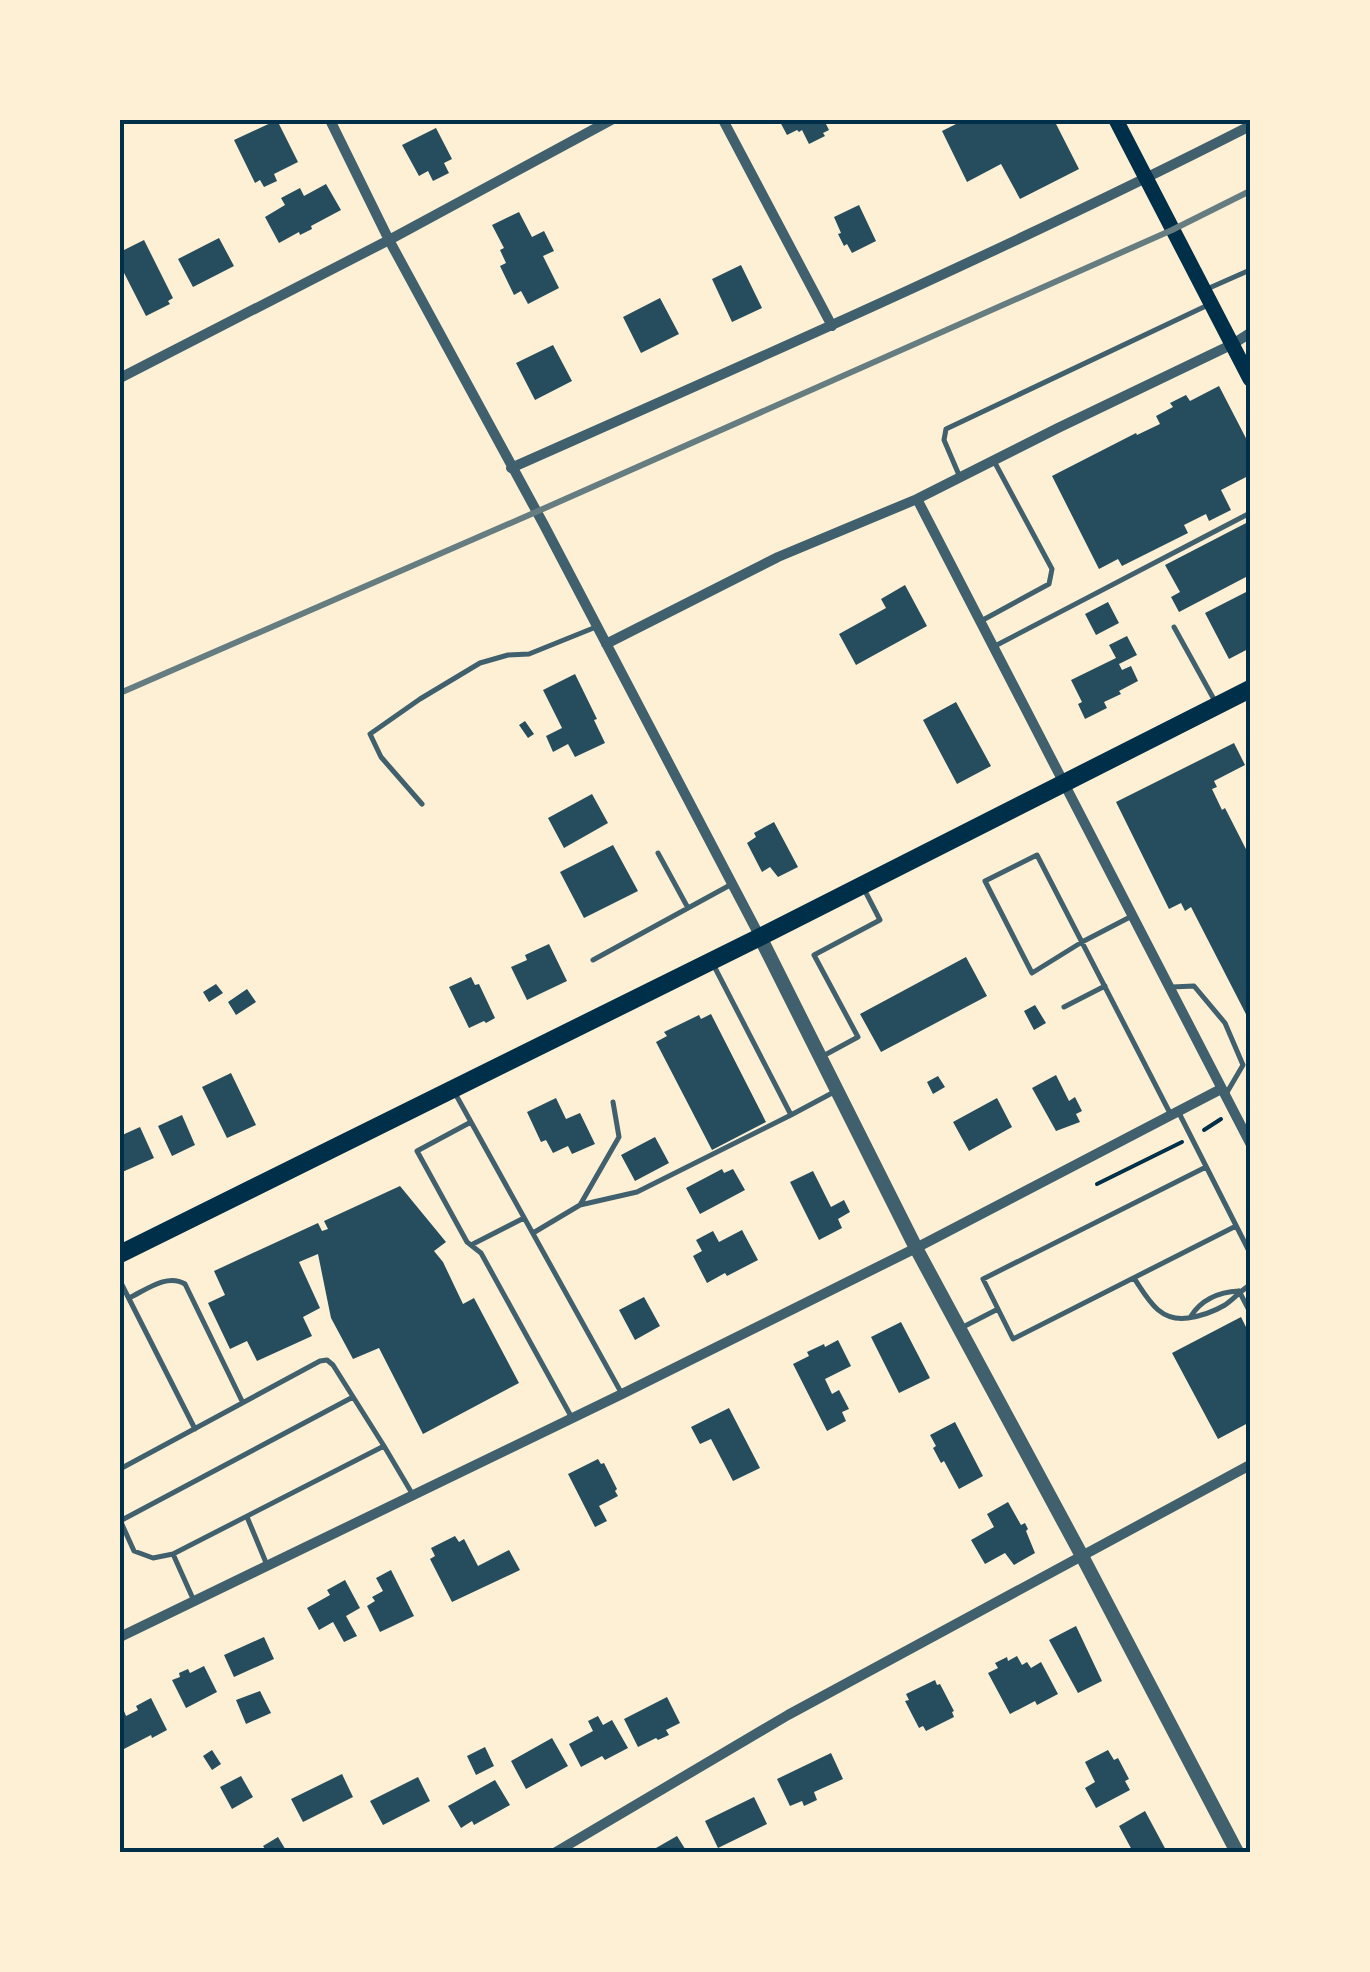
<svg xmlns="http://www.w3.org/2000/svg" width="1370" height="1972" viewBox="0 0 1370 1972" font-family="'Public Sans',sans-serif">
<rect width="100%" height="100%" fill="#fdf0d5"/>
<path fill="#264d5e" d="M277,120l21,42 -24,12 3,7 -13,6 -4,-7 -5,3 -21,-43z
M779,120h45l5,10 -6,3 2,3 -16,8 -7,-14 -3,2 -2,-2 -10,5z
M964,120h90l25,49 -59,30 -19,-35 -34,18 -25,-51z
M436,128l16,31 -8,4 5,10 -16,8 -5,-10 -9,5 -17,-31z
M326,184l15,26 -30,16 1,3 -12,6 -1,-3 -20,11 -14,-26 20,-12 -4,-7 19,-10 4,8z
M859,205l17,36 -24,12 -5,-9 -3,2 -6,-12 3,-1 -7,-16z
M519,212l13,25 12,-6 10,20 -11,5 16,32 -31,16 -7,-13 -7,4 -14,-29 6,-3 -6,-13 4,-2 -12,-23z
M219,238l15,28 -41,21 -15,-28z
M144,240l29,58 -5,3 2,3 -24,12 -26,-51v-13z
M741,265l21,43 -30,14 -20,-43z
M660,298l19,36 -38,19 -18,-36z
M553,345l19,36 -37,19 -19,-37z
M1219,386l31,60v29l-29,15 10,20 -22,11 -3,-7 -22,11 4,8 -66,33 -4,-7 -19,10 -47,-93 84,-43 1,2 23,-11 -4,-8 17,-9 -3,-4 16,-8 4,6z
M1250,521v64l-4,-8 -67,35 -8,-15 9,-5 -15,-27z
M905,585l22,41 -71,39 -17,-31 47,-26 -5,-9z
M1250,590v58l-21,11 -24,-46z
M1108,602l11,21 -23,12 -11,-21z
M1127,636l10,19 -18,9 3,6 9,-4 7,15 -19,10 2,3 -17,8 3,6 -22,11 -7,-15 4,-2 -11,-22 45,-22 -7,-13z
M575,674l22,45 -3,1 11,23 -30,14 -7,-13 -15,8 -7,-16 16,-8 -19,-38z
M956,702l35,64 -34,18 -34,-64z
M525,721l9,13 -6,4 -9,-13z
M1234,743l11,22 -31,16 3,6 -5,2 10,21 3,-2 25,49v165l-59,-115 -6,4 -4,-8 -12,6 -53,-107z
M592,794l16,29 -44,25 -16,-30z
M774,822l24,45 -20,10 -8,-10 -8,5 -15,-29 9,-6 -2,-4z
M613,845l25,46 -54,27 -24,-46z
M549,944l18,37 -40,19 -16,-33 16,-7 -2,-5z
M966,957l21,39 -106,56 -21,-38z
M471,977l4,8 4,-1 16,34 -9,5 -2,-2 -15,7 -20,-41z
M216,984l7,9 -14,9 -6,-10z
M247,989l9,13 -20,13 -8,-13z
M1035,1005l11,18 -12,7 -10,-19z
M711,1014l55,108 -54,28 -56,-108 11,-6 -3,-4 35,-17 2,4z
M231,1073l25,52 -29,13 -25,-51z
M1056,1075l13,26 6,-4 7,14 -6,3 4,8 -24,9 -24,-43z
M938,1076l7,11 -12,7 -6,-12z
M556,1098l10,21 14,-6 15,31 -23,10 -4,-8 -15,7 -7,-13 -5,2 -14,-30z
M997,1098l15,29 -43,24 -16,-29z
M182,1115l13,30 -23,11 -14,-30z
M140,1127l14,31 -34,15v-37z
M655,1137l14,26 -34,18 -14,-26z
M722,1169l2,4 9,-4 12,21 -45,24 -14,-26z
M813,1171l18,36 13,-7 6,12 -12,7 4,9 -23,12 -29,-58z
M400,1186l46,56 -12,9 9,11 20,42 11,-6 45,85 -96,51 -44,-86 -26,11 -22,-41 -13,-64 -19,8 21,46 -17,9 9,19 -55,25 -10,-20 -17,8 -22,-46 17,-8 -11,-24 104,-48 4,8 6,-2 -4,-8z
M742,1230l16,30 -31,16 -2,-3 -18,10 -14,-27 9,-5 -6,-11 17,-9 6,11z
M644,1297l16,29 -25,14 -16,-30z
M1241,1317l9,18v87l-32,17 -46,-86z
M901,1322l29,56 -31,15 -28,-56z
M838,1340l13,26 -26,13 7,15 7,-4 10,19 -7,3 4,9 -19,10 -34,-67 16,-8 -2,-4 17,-8 1,3z
M729,1408l31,60 -27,13 -22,-42 -11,5 -9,-17z
M955,1422l28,54 -24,13 -15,-28 -3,2 -8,-15 3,-2 -6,-11z
M598,1459l3,5 3,-1 13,26 -2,2 3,5 -19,10 8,15 -12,6 -27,-53z
M1008,1502l13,23 4,-2 3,6 -2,2 9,22 -21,12 -9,-12 -20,11 -14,-24 23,-13 -7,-13z
M455,1536l4,6 5,-3 14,27 31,-16 11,20 -68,32 -22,-43 5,-3 -4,-8z
M391,1570l23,46 -34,16 -13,-26 8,-5 -3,-4 11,-6 -7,-13z
M345,1580l15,28 -14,8 11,20 -13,6 -11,-20 -14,8 -12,-22 23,-13 -3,-5z
M1076,1626l26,55 -24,12 -29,-53z
M264,1637l10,22 -40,18 -10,-22z
M1017,1656l5,9 5,-3 4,6 10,-6 17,32 -21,11 -2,-4 -25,13 -22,-41 10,-5 -3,-5 12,-6 1,4z
M204,1666l13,26 -31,16 -14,-28 8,-3 -1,-4 9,-4 2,4z
M935,1680l2,5 3,-1 14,27 -2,1 2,5 -28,14 -3,-5 -4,2 -14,-27 4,-1 -3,-6z
M260,1691l11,22 -25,11 -10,-24z
M667,1697l13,26 -14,7 3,5 -11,5 -2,-2 -18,9 -14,-28z
M151,1698l16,32 -15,8 -1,-3 -31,16v-38l4,-2 2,5 12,-6 -2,-4z
M598,1716l5,9 9,-5 16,28 -23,12 -3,-4 -21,11 -12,-23 24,-13 -5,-10z
M552,1738l16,28 -42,23 -15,-28z
M485,1747l9,19 -18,9 -9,-19z
M212,1750l9,14 -9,6 -9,-14z
M1108,1750l6,10 4,-2 11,21 -4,2 5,9 -34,18 -11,-20 10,-6 -10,-20z
M831,1753l12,26 -29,13 3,8 -13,6 -2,-5 -12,5 -13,-27z
M342,1774l11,23 -50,25 -12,-23z
M241,1776l12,21 -21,12 -12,-22z
M418,1777l12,24 -47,24 -13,-24z
M495,1780l15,25 -36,20 -2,-4 -11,7 -13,-22z
M754,1797l13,27 -49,24 -13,-27z
M1145,1811l22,41h-34l-14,-26z
M677,1836l10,16h-38z
M278,1837l9,15h-20l-4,-6z"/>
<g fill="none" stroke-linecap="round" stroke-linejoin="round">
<path stroke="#003049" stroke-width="4" d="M1204,1130l17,-11
M1097,1184l85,-42"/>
<path stroke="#3f606c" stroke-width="5" d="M1207,289l43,-19
M959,475l-15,-35 2,-11 262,-124
M981,621l68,-37 3,-15 -57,-106
M1174,627l42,76
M995,646l255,-133
M422,804l-41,-47 -11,-23 50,-35 60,-36 28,-8 21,-1 67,-27
M658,853l30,55
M1132,916l-50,26 -50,31 -47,-92 52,-26 134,260
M593,960l139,-76
M713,964l78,151 43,-23
M1172,987l22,-1 31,37 18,42 -17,29
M1064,1007l41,-21
M823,1056l35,-19 -44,-82 66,-35 -16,-31
M456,1095l166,299
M1179,1113l71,140
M471,1122l-54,29 50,91 14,11 91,165
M580,1205l39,-68 -6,-35
M533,1233l47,-28 57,-13 154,-77
M471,1245l53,-27
M1134,1278c14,21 25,44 54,40 13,-2 25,-6 37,-13 9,-6 15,-14 25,-20
M120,1281l75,148
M1239,1291l11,21
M129,1298c17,-8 38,-25 56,-14l57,117
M998,1309l-15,-30 223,-112
M1191,1316c11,-17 28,-24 48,-25
M961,1328l37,-19 15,30 223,-113
M120,1469l200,-108 7,-1 6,5 51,81
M247,1517l20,48
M120,1520l14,31 19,7 20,-4 211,-108 29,49
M120,1521l233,-124
M173,1554l21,47"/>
<path stroke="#3f606c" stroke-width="10" d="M330,120l59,120 155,285 216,412
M723,120l109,206
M120,378l269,-138 222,-120
M511,468c248,-110 497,-219 739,-342
M917,499l333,644
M606,644l172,-87 139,-58 141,-71 175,-84 17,-11
M120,1637l502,-243 294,-146 305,-159
M556,1852l232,-137 462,-250"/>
<path stroke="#3f606c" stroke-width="14" d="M760,937l156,311 166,308 155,296"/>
<path stroke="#003049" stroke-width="15" d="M1116,120l134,259"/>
<path stroke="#003049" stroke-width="18" d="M120,1254l640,-317 490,-248"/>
<path stroke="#657d81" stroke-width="6" d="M120,693l416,-181 636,-282 78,-39"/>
</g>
<rect width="1370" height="1972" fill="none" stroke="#fdf0d5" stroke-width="245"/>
<rect x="122" y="122" width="1126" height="1728" fill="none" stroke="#003049" stroke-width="4"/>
</svg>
